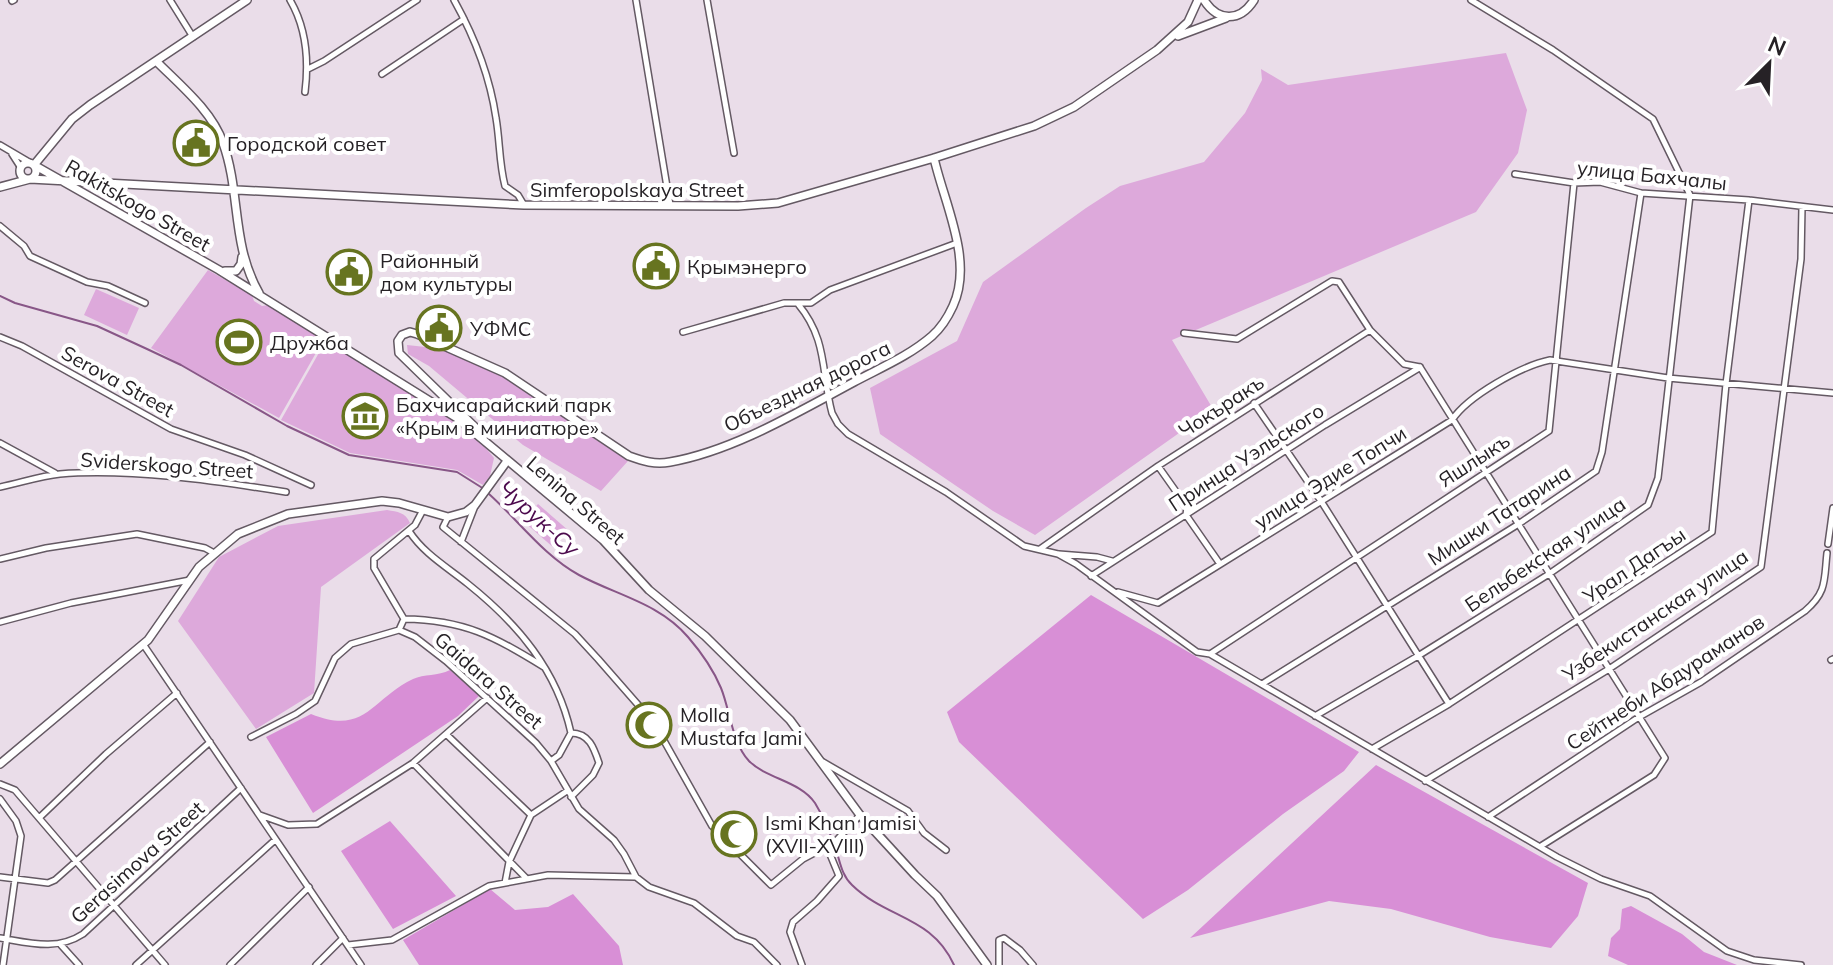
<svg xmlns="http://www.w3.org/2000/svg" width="1833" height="965" viewBox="0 0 1833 965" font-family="Mulish,sans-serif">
<rect width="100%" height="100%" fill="#eadde9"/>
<path fill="#dda9db" d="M1506,53l21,57 -9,43 -42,59 -304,128 41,69 -178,126 -42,-24 -113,-77 -10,-46 87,-47 26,-59 103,-74 34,-22 84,-24 41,-49 17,-33 -1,-11 27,16z
M208,270l44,25 2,6 8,5 7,-1 56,32 -46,81 -128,-70z
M96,289l43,19 -12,27 -43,-20z
M325,342c47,28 139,73 169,116l-4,18 -7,9 -26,-15 -107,-17 -69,-33z
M407,345l37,4 47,20 137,92 -27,30 -78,-46 -94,-79 -21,-12z
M538,504l31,27 -15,17 -31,-27z
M387,510c11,2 18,2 23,13l-89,64 -7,106 -58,36 -78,-108 41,-64 59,-31z"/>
<path fill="#d88fd6" d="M1091,595l268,157 -15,19 -61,43 -95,76 -45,29 -184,-177 -12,-30z
M450,670l29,26 -21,20 -145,97 -47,-76 45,-23c55,22 60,-15 102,-35 11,-5 25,-3 37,-9z
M1376,765l212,118 -10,33 -27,32 -61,-11 -99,-28 -62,-8 -139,37z
M390,821l66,75 -63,33 -52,-78z
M490,889l25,21 33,-3 25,-13 46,52 4,19h-204l-16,-25z
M1631,906l51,28 22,18 33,13h-109l-20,-9 3,-18 9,-9 2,-20z"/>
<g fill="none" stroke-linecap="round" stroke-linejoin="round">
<path stroke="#885687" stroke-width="2" d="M0,296l15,7 82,23 50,23 34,16 106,61 62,29 108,17 27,17
M489,494c29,26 55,62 90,81 37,20 80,28 109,62 13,15 25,32 33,51 9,22 11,55 28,73 18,18 51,20 66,42 8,13 15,30 20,44 5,13 6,28 17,38 35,34 80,31 102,80"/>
<g stroke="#645963" stroke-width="8">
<path id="minor" d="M170,0l23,37
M290,0c17,29 19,60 15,92
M454,0c20,36 36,77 42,118 4,23 3,45 9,68l13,9 6,10
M636,0l34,205
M707,0l27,153
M12,1l2,-1
M308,69l16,-8 93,-61
M382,74l82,-55
M0,145l34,20
M12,154l9,14
M1515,174l59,9 26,-1 41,11 108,7 84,10
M0,226l24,20 6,10 57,26 21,4 37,17
M798,304c30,36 23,68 34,109l6,11 10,10 98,58 78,54 34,8 18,10 121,88 13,2 347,203 44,22 49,17 77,55 27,9 47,5
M683,332l101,-29h27l19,-13 127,-47
M1184,333l53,6 95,-58 7,1 31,48
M0,337l22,9 149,83 74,26 66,30
M1420,367l245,391 -11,17 -113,71
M1254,403l67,98 128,203
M0,443l55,30
M1158,466l29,41 -1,8 34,49
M0,487c20,-4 40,-11 60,-13 68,-6 157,7 226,18
M448,517l-5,10 132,107 23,25 56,64 58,103 59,59 32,-26 32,-17 25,-27
M409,531c15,23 38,36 59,53 50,40 89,86 103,149
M461,542l14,-36
M1828,544l5,-36
M1040,549l118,-83 212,-136 34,34 16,3
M1059,554l38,3 15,4
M0,559l46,-11 91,-14 68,14 9,5
M1091,576l234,-151 94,-57
M1118,592l40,11 294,-183c16,-24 69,-54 98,-60l118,18 165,15
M404,619c61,1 89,17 140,48
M0,622l71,-19 119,-23
M399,630l5,-11 -30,-51v-9l41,-34 8,-15
M143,644l218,321
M1210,654l339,-223 25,-248
M1831,660l2,-1
M1262,684l255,-159 79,-54 6,-19 39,-259
M1315,716l103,-60 131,-82 99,-69 10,-27 32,-283 -37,-76 -100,-69 -82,-50
M447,735l84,80
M251,737l45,-23 19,-13 20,-43 16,-14 48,-14 16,7 31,24 90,82 15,18 28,48 35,31 10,14 12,23 13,10 45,16 43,33 17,6 23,23
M1372,749l77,-45 263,-172 14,-148 23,-184
M551,761l8,-6 12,-22c18,0 23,15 28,30l-6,12 -22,22
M823,762l85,49 16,22 22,17
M413,763l113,115
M1425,781l184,-112 152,-102 40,-308 1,-52
M0,784l15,6 150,175
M0,799l16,22 5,15 -18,129
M260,815l28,10 29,-1 96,-61 74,-65
M1488,817l151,-100 62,-35 104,-71c22,-19 19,-30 22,-58
M39,818l67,-64 71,-61
M0,877l48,6 7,-3 155,-138
M505,883l4,-21 22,-47 36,-24
M0,938c30,5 57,13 83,-4l158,-146
M61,945l18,20
M348,945l44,-5 97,-54 59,-11 87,2
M136,965l139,-125
M230,965l79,-78
M316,965l27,-27
M802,965l-12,-33 3,-10 24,-21 22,-25 -12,-29
M999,965v-25l5,-2 16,12 13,15"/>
</g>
<g stroke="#645963" stroke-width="10">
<path id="secondary" d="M247,0l-157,105 -18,14 -38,46 185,105 238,148 146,122 46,50 56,46 85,84 70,95 55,60 22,21 50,69
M1204,0c14,22 36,22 50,0
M1178,36l48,-18
M157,62c23,23 55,49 66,81 18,50 8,101 36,150
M20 171a8 8 0 1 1 16 0a8 8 0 1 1-16 0Z
M0,187l30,-8 494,26 214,1 40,-3 156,-45 100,-32 40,-19 83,-57 31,-28 10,-22
M225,271h11l5,-7 1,-7
M480,432l-81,-79 -1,-12 4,-6 8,-3 7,2 88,39 124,83c14,5 26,9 41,6 63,-11 128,-50 184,-80 26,-14 55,-26 78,-46 9,-8 16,-19 21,-30 21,-45 -9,-103 -19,-148
M0,764l148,-124 51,-73 39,-33 50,-20 94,-13 17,2 49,14 18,-5 9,-7 32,-44"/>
</g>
<use href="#minor" stroke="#fff" stroke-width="5"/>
<use href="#secondary" stroke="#fff" stroke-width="7"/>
</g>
<defs>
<g id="civic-ring" transform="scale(2.3)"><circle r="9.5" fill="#fff" stroke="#677420" stroke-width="1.5"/><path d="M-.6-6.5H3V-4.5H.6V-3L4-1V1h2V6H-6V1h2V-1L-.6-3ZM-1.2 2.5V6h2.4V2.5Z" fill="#677420"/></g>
<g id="stadium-ring" transform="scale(2.3)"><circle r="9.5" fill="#fff" stroke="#677420" stroke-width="1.5"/><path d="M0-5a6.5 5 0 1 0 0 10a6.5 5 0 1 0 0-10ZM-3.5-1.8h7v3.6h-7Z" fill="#677420"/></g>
<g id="museum-ring" transform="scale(2.3)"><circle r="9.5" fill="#fff" stroke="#677420" stroke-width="1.5"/><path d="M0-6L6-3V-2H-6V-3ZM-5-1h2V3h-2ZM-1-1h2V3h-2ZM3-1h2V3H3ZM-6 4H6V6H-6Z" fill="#677420"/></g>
<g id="mosque-ring" transform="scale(2.3)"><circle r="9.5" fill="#fff" stroke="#677420" stroke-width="1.5"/><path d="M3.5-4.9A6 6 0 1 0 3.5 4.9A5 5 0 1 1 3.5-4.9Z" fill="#677420"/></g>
</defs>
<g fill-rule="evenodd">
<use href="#civic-ring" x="196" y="143"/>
<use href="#civic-ring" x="656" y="266"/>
<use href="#civic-ring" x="349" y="272"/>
<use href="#civic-ring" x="439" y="328"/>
<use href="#stadium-ring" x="239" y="342"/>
<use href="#museum-ring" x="365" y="416"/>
<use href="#mosque-ring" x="649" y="725"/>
<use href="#mosque-ring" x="734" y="834"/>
</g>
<g text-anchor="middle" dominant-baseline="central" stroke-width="8" stroke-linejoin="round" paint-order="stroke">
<g font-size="20" fill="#262226" stroke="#fff" text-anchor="start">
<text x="227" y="143">Городской совет</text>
<text x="380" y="260">Районный<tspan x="380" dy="23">дом культуры</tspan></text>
<text x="687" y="266">Крымэнерго</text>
<text x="470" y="328">УФМС</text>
<text x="270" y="342">Дружба</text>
<text x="396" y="404">Бахчисарайский парк<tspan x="396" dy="23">«Крым в миниатюре»</tspan></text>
<text x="680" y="714">Molla<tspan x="680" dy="23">Mustafa Jami</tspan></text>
<text x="765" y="822">Ismi Khan Jamisi<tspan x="765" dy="23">(XVII-XVIII)</tspan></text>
</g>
<g font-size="20" fill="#262226" stroke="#fff">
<text transform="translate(1652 175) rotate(6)">улица Бахчалы</text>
<text x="637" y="189">Simferopolskaya Street</text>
<text transform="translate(138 205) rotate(30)">Rakitskogo Street</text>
<text transform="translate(118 381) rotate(29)">Serova Street</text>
<text transform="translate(807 386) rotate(-26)">Объездная дорога</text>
<text transform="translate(1221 406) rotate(-33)">Чокъракъ</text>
<text transform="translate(1246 457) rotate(-33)">Принца Уэльского</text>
<text transform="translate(1474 460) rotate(-33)">Яшлыкъ</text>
<text transform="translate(167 465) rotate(4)">Sviderskogo Street</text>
<text transform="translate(1330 477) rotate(-32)">улица Эдие Топчи</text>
<text transform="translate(576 500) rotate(41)">Lenina Street</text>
<text transform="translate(1499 515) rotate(-33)">Мишки Татарина</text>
<text transform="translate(1545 554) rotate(-34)">Бельбекская улица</text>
<text transform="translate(1634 565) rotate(-34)">Урал Дагъы</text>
<text transform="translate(1655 615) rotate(-34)">Узбекистанская улица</text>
<text transform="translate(489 680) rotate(41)">Gaidara Street</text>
<text transform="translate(1665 682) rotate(-33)">Сейтнеби Абдураманов</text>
<text transform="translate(137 862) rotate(-42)">Gerasimova Street</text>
</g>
<g font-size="22" font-style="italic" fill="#4b094c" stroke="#fff">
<text transform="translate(539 518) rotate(42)">Чурук-Су</text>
</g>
</g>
<g transform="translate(1769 64) rotate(24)" stroke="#ffffff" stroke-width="6" paint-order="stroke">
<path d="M0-6L14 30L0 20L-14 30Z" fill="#262226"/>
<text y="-12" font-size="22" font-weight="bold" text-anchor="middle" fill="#262226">N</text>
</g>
</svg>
